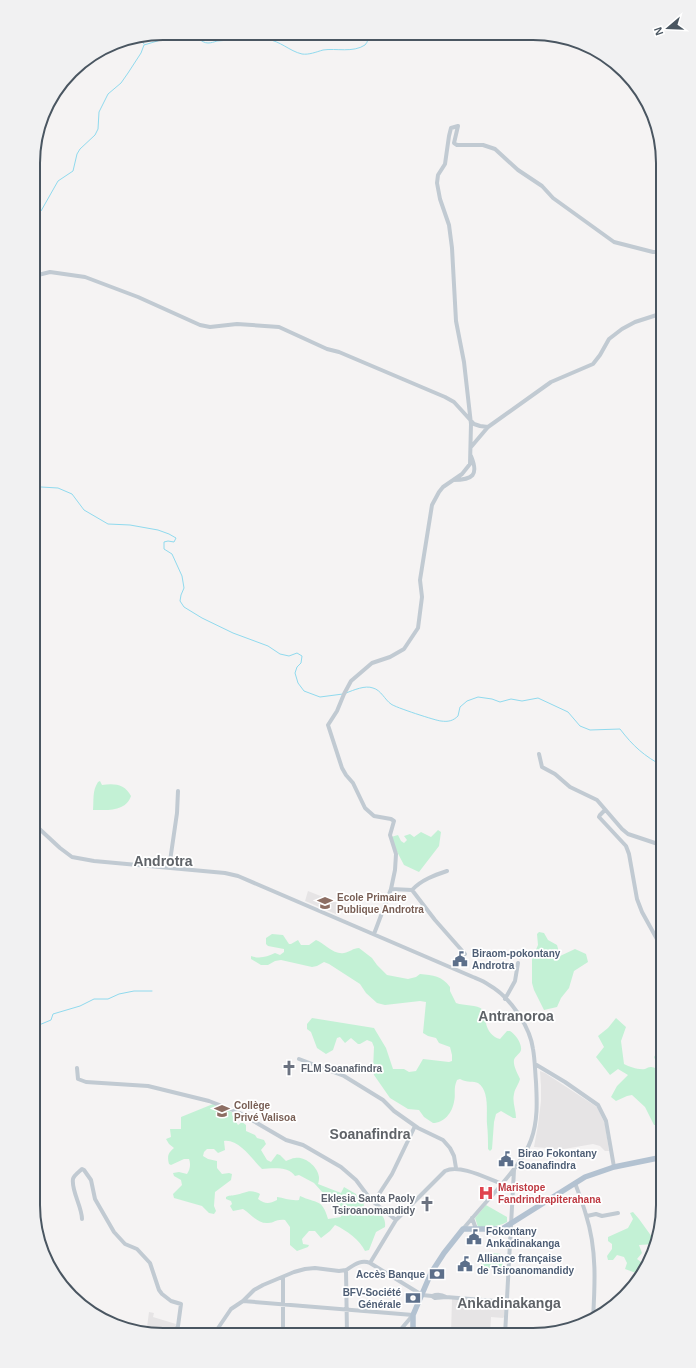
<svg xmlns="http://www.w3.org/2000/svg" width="696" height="1368" viewBox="0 0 696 1368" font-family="Arial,sans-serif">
<rect width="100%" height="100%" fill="#f5f3f3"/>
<path fill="#e6e4e5" d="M308,891l35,14 -5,10 -33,-14z
M540,1071l5,2 52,34 8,17 4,27h-4l-5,-5 -7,-2 -46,8 -1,-4 -12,-1 4,-22 3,-24v-15z
M452,1299l48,4 5,4 -1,10 -1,1 -12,-1 -1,18 -39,-1z
M149,1312l5,1 -1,4 23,7 -1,5 -28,-2z"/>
<path fill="#c3f1d5" d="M100,781l2,4c12,-2 23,-1 29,11 -5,16 -25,14 -38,14 1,-10 -1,-19 5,-28z
M438,830l3,2 -2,14 -20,26 -15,-7 -10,-19 -3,-9 7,-2 3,6 3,2 3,-3 -3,-4 6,-2 4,3 7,-5 10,5z
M539,932l5,1 4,7 9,5 3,11 15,-7 11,5 2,8 -14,9 -5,17 -8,10 -4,9 -13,3 -10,-20 -2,-7v-24l6,-14 -1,-11z
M272,934l11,1 6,9h2l7,-4 3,5h8l7,-5c9,4 18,15 28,13 6,-1 9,-5 15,-5l13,10 5,7 10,10 21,4 8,-2 4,-3c13,1 22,2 30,13v4l6,12c8,3 21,1 27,7 4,4 2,8 3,13 1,7 7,15 14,16l7,-8h3c5,3 12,12 11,19 -1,4 -6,6 -7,10 -1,6 4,14 6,19 -1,5 -5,9 -6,15 -2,8 2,16 2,24h-3l-12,-7 -5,3 -2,8 -2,27 -2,2 -2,-2c0,-8 0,-16 -1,-25 -1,-11 3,-33 -9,-41 -4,-2 -11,0 -18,-4l-3,1c-4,9 -1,14 -3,22 -2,11 -10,21 -21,21l-9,-6 -5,-7 -11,-1 -18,-11 -16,-23 -1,-5 1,-23 -2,-5 -5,-2 -7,4h-2l-7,-6 -6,5 -5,-6 -3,1 -4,12 -7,4 -9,-6 -6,-16 -4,-3v-5l5,-6 62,10 12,20 7,21h11l5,3 7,-1 7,-12 26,3 3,-1v-6l-2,-8 -11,-4 -3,-5 -8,-2 -5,-3 3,-31 -6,-1 -35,4 -8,-2 -11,-10 -6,-9 -31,-20 -5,-2 -7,4 -5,1 -31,-7 -6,1 -7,4h-7l-10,-6v-3c8,3 16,1 24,-3l5,2 4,-3v-3l-16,-3 -2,-2v-6z
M616,1018l10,9 -5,14 3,23c6,3 14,6 21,5 4,-2 5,-3 10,-1l1,-6 -2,-5 2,-3 7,2v22l-1,2 1,3v37l-2,1 -2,4h-5l-9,-18 -13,-12 -5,1 -11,5 -5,-4 6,-11 11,-11 -10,-6 -8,6 -14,-18 8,-10 -6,-11 10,-8z
M213,1104l19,8v3l6,10 4,-3 4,3v6l9,4 2,3 7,2 2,4 -5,6 6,10 4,2 6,-8 3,1 6,6c3,-1 6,-3 9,-3 10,-2 23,9 24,19 0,2 0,4 -1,7l23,9 3,-6 12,7 1,3c7,1 8,5 6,12l3,3 5,1 5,-3c6,4 10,9 9,17l-9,5 -7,18 -4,1c-5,-11 -19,-21 -30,-26l-5,6 -9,7 -6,-7h-6l-7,8 1,5 6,1 -1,2 -11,4 -7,-6v-18l-5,-7c-10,-1 -10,3 -17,3 -10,1 -17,-9 -25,-14l-10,2 -3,-5 2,-2 -1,-3 -5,-2v-2c3,-2 5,-1 9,-2 11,-2 14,-7 25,-1l-2,5c7,5 11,5 19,1v-3c7,1 14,4 22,3l1,-4c17,8 22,2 28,23l13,-2 -2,-11 -5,-6 -10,-6 -10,-11 -15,-8 -4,1c-6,-10 -23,-8 -33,-7 -10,-10 -23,-30 -38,-28l1,9 -7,3 -4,-4h-7l-3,3 -1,4 5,3 9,2v7l5,6 7,-1 3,1 -1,6 -16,12 -1,14 2,5 -2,3 -5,-1 -7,-7 -28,-8 -1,-4 9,-9 -1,-5 -7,-4 -1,-3 6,-1 8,2c3,-4 4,-10 2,-15h-5l-13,6 -2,-1c-2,-8 -1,-11 5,-16l-5,-4 -3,-5 5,-2 -1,-8h11v-12z
M486,1205l21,12v5c-10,5 -19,5 -29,5l-3,-9z
M633,1212l6,7 13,18 5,1 -2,6 -16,1 3,8 -5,6 7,5 3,-8 5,1 -15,25 1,-5 -2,-4 -11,-4 2,-6 -3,-6 -7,-2 -4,5h-5l-1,-4 5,-7v-5l-4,-3v-4l20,-9 5,-9 -3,-6z
M491,1253l10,1v3h2v11h-22v-11h10z"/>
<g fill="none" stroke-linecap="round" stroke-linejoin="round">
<path stroke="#90daee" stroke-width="1" d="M190,33c6,2 11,10 18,10 3,0 6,-1 9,-2 16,-1 32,-4 49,-2 15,2 23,12 36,15 7,1 14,-2 21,-4 13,-2 30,3 42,-5 3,-3 3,-7 5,-11
M140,38l4,6
M34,215l7,-4 17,-30 15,-10 4,-17 3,-5 15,-14 3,-6 1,-17 9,-18 13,-11 7,-10 13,-20 3,-8 30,-9 14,-3
M34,483l7,4 17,1 14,6 12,16 24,14 22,1 28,5 11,4 7,4 -2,4 -6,-1 -4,1v7l8,5 10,22 2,12 -3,7 -1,6 4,6 18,11 31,15 35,13 12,8 9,2 8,-3 5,3 -1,7 -4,4 -2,6 3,10 6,8 16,6 23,-3
M346,693c8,-3 19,-8 27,-5 8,2 12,12 18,16 3,3 46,17 50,17 7,1 12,0 17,-5l2,-9 7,-6 11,-4 14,2 8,3 11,-3 11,2 16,-3 30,14 12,14 10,4 30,-1c13,17 24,27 43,37
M33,1025h6l12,-5 2,-6 27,-8 14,-7h14l11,-5 15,-3h18
M33,1153l7,3"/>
<path stroke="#c1cad2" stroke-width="4" d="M458,126l-4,17 3,2h26l12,4 23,21 24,16 11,12 61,44 39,10h10
M34,276l16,-4 35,5 53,20 62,28 10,2 27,-3 42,3 48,22 12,3 106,45 9,5 20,22 6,2 8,1
M471,447l17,-20 63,-45 42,-18 7,-9 9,-16 13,-10 13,-7 28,-9
M453,480c20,0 26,-5 18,-24
M539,754l3,13 13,7 15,13 27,13 25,29 6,5 30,10 5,3
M605,810l-5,5 -1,2 27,29 3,8 8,45 5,13 21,38
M33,823l27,25 12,9 22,4 131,12 13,3 235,101c5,2 11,4 16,8 20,11 41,41 44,64 2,11 2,22 3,33 1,19 2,39 -5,58 -7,19 -21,34 -34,50 -12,13 -23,26 -34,39
M169,868l8,-55 1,-22
M391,889l4,-19 1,-16 -6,-19 4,-14 -3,-2 -17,-3 -9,-8 -12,-25 -7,-8 -4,-7 -14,-43 9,-14 7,-17 7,-13 21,-18 18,-6 14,-8 14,-21 4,-31 -2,-17 12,-75 7,-13 4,-5 19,-13 8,-10 1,-40 -7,-62 -8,-41 -4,-73 -3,-23 -9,-26 -3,-16 1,-8 7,-11 4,-28 2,-8 7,-2
M412,890c9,-10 23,-15 35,-19
M374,934l17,-45 21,1 23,30 30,34
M657,939l6,-3
M505,999l10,-18 3,-18
M299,1059l45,17 39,24 11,11 24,17 25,12 7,8 4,8 2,12
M535,1064l30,18 33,23 8,16 8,46
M77,1068l1,11 8,3 62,4 61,15 29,11 48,28 17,5 38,22 15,13 15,20 25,20
M575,1183c4,11 8,21 11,32 11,34 9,70 7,104
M377,1202l2,-8 13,-20 23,-48
M587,1216l9,-2 6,2 16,-3
M472,1218l4,11
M82,1219c0,-12 -11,-29 -9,-40 1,-4 6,-7 9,-10l2,1 7,10 4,19 19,33 11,12 12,5 13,14 9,27 3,4 9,7 10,3 -3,22 -4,8
M370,1263l26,-43 49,-49c15,-7 41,7 57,13
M283,1277v57
M432,1296c5,-2 9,-2 14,1
M243,1301l170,14
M214,1334l17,-25 12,-8 11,-11 9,-5 31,-13 11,-3 10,-1 24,3 7,-1
M347,1334l-1,-64c8,-5 15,-11 24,-7l52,32 10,1 3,2 11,-1 61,5
M396,1335l17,-20
M505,1335l9,-165"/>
<path stroke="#b3c2d1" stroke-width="5.5" d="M413,1335v-20l18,-42 13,-20 19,-24h39l83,-52 29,-10 49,-10"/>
</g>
<defs>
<g id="school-bare" transform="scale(1.2)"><path d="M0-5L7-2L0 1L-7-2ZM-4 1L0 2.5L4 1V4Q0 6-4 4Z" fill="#8d6e63" stroke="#fff" stroke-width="2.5" paint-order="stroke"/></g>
<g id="civic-bare" transform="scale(1.2)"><path d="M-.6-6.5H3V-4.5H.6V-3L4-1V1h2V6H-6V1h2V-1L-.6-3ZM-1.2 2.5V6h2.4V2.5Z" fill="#5c6f8a" stroke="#fff" stroke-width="2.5" paint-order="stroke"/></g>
<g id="church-bare" transform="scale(1.2)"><path d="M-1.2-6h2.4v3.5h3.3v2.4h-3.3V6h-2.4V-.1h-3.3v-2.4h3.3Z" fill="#6b7280" stroke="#fff" stroke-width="2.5" paint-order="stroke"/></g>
<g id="hospital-bare" transform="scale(1.2)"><path d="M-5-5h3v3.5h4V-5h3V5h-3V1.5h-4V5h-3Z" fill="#e0444e" stroke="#fff" stroke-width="2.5" paint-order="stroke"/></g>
<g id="bank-bare" transform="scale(1.2)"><path d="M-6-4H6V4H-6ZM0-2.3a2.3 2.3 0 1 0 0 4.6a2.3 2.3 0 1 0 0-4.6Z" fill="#5c6f8a" stroke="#fff" stroke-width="2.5" paint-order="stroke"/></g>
</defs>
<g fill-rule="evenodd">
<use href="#school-bare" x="325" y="903"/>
<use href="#civic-bare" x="460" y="959"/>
<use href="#church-bare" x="289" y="1068"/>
<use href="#school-bare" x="222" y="1111"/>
<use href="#civic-bare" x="506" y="1159"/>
<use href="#hospital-bare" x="486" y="1193"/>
<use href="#church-bare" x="427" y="1204"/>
<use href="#civic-bare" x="474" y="1237"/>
<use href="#civic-bare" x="465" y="1264"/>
<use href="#bank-bare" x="437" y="1274"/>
<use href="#bank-bare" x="413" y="1298"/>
</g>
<g text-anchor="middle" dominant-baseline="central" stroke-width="3.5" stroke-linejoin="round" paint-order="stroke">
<g font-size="10" font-weight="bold" fill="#785e54" stroke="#fff" text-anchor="start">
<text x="337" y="897">Ecole Primaire<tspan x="337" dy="12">Publique Androtra</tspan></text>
<text x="234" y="1105">Collège<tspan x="234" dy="12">Privé Valisoa</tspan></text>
</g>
<g font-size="10" font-weight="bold" fill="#4e5e75" stroke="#fff" text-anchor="start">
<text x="472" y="953">Biraom-pokontany<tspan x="472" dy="12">Androtra</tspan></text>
<text x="518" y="1153">Birao Fokontany<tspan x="518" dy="12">Soanafindra</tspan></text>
<text x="486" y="1231">Fokontany<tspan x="486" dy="12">Ankadinakanga</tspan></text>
<text x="477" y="1258">Alliance française<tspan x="477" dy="12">de Tsiroanomandidy</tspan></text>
<text x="425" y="1274" text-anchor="end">Accès Banque</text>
<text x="401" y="1292" text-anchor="end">BFV-Société<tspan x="401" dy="12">Générale</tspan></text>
</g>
<g font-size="10" font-weight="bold" fill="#5b616d" stroke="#fff" text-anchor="start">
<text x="301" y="1068">FLM Soanafindra</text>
<text x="415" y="1198" text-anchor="end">Eklesia Santa Paoly<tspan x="415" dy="12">Tsiroanomandidy</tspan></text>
</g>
<g font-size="10" font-weight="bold" fill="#be3a42" stroke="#fff" text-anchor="start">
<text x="498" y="1187">Maristope<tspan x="498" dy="12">Fandrindrapiterahana</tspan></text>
</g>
<g font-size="14" font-weight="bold" fill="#5f6368" stroke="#fff">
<text x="163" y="861">Androtra</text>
<text x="516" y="1016">Antranoroa</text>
<text x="370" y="1134">Soanafindra</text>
<text x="509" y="1303">Ankadinakanga</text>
</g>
</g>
<path d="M0 0H696V1368H0ZM163 40H533A123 123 0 0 1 656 163V1205A123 123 0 0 1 533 1328H163A123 123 0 0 1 40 1205V163A123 123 0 0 1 163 40Z" fill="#f1f1f2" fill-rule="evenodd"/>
<path fill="none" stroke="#4a5661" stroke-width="2" d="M163 40H533A123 123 0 0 1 656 163V1205A123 123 0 0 1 533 1328H163A123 123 0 0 1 40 1205V163A123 123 0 0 1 163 40Z"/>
<g transform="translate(668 28) rotate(251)" stroke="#ffffff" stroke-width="3" paint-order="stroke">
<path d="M0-3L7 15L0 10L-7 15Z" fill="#4a5661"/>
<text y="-6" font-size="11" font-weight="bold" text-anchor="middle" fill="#4a5661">N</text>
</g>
</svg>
